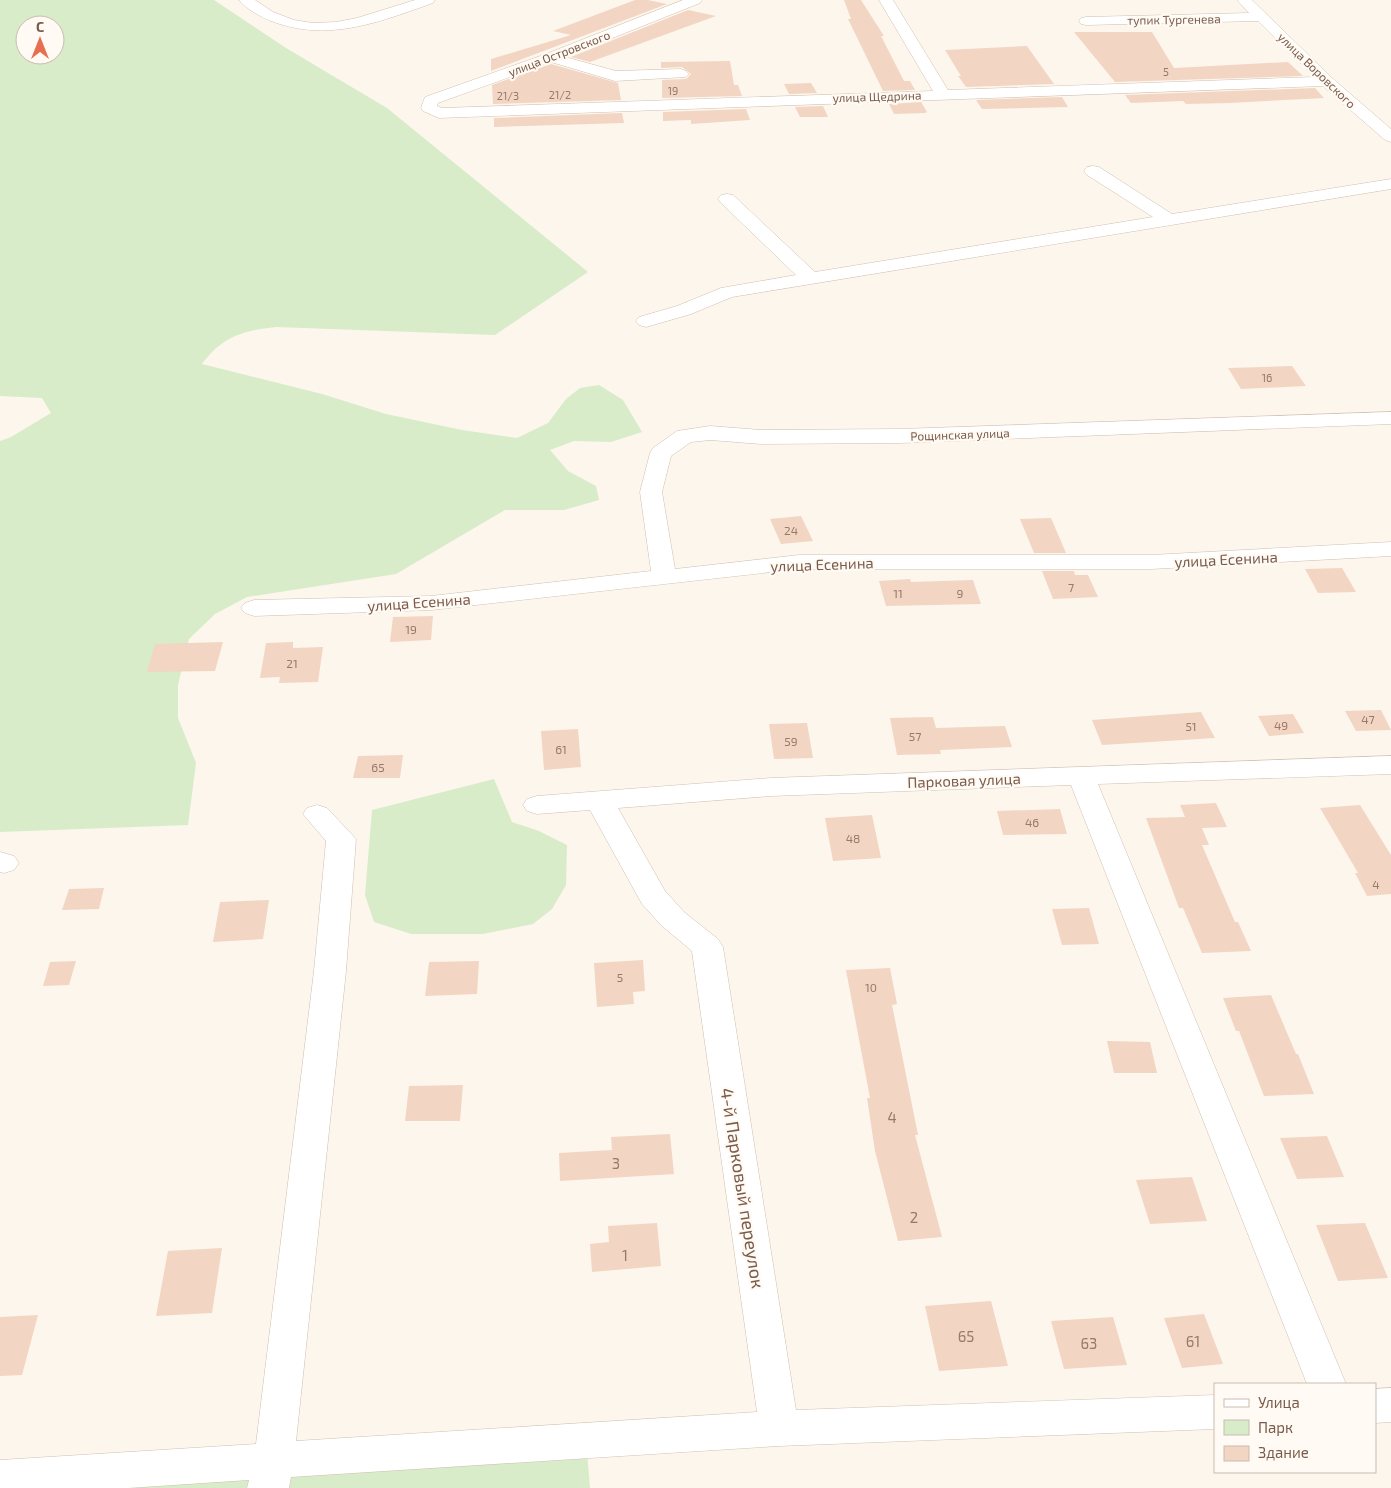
<svg xmlns="http://www.w3.org/2000/svg" width="1391" height="1488" viewBox="0 0 1391 1488" font-family="'Exo 2',sans-serif">
<rect width="100%" height="100%" fill="#fdf6ec"/>
<path fill="#d8ecc9" fill-rule="evenodd" d="M0,0h214l72,48 101,60 201,164 -93,63 -219,-8c-34,4 -53,9 -74,37l120,30 64,20 76,16 55,8 31,-15 18,-24 14,-11 19,-3 24,15 19,32 -31,10 -37,-1 -24,9 18,21 28,15 3,14 -35,10h-59l-109,64 -149,23 -32,17 -26,25 -11,46v33l18,45 -8,62 -188,7v-391l11,-4 40,-24 -9,-15 -42,-2zM25,25h30v30h-30z
M494,779l18,43 27,9 28,14 -1,40 -14,24 -19,15 -50,10h-72l-37,-12 -9,-27 7,-85z
M586,1441l4,47h-590z"/>
<path fill="#f3d5c3" d="M635,0h13l19,4 -176,67v-12l80,-24 -18,-4z
M844,0h17l23,36h-3l23,45h6l5,9 -32,1 -35,-72h3z
M688,10l28,6 -126,46 -19,-5z
M1074,32h78l22,36 114,-6 15,14 -188,6z
M1027,46l27,38 -88,3 -8,-11h3l-16,-26z
M730,61l4,24h4l4,11 -80,2v-18l24,-1 5,-5 -9,-7 -21,1v-6z
M551,64l67,19 3,17 -128,4 -1,-19z
M811,83l6,10 -28,1 -5,-10z
M1315,88l9,10 -94,5 -44,1 -3,-3 -52,2 -6,-8z
M1062,97l6,10 -86,2 -6,-9z
M921,102l6,10 -2,1 -31,1 -5,-10z
M823,106l5,11h-28l-5,-10z
M746,109l4,11 -59,4v-4l-28,1v-9z
M622,113l2,10 -130,4v-9z
M1292,366l14,20 -65,3 -13,-21z
M801,516l12,25 -32,3 -11,-25z
M1051,518l15,35h-32l-14,-34z
M1342,568l14,24 -38,1 -13,-24z
M1042,571h32l1,4h13l10,22 -45,2z
M910,579l1,3 62,-2 8,24 -95,2 -7,-25z
M433,616l-2,24 -41,2 3,-25z
M223,642l-8,29 -68,1 8,-28z
M293,642v6l30,-1 -5,35 -39,1 1,-6 -20,1 6,-35z
M1381,710l10,20 -35,1 -11,-20z
M1201,712l14,26 -113,7 -10,-25z
M1293,714l11,19 -35,3 -11,-20z
M933,717l3,11 69,-2 7,21 -72,3 1,4 -44,1 -7,-37z
M807,723l6,35 -39,1 -5,-35z
M578,729l3,38 -37,3 -3,-39z
M403,755l-3,23h-47l5,-22z
M1216,803l11,24 -25,1 7,17h-7l33,77h3l13,29 -49,2 -19,-45h-4l-33,-90 39,-1 -5,-12z
M1360,805l31,50v39l-24,2 -12,-23h3l-38,-65z
M1060,809l7,25 -64,1 -6,-24z
M872,815l9,43 -48,3 -8,-43z
M104,888l-5,21 -37,1 7,-21z
M269,900l-6,39 -50,3 7,-40z
M1089,908l10,36 -37,1 -10,-36z
M643,960l2,31 -12,1 1,12 -37,3 -3,-44z
M76,961l-7,24 -26,1 7,-24z
M479,961l-2,33 -52,2 4,-34z
M890,968l7,36 -5,1 26,130h-3l27,102 -44,4 -23,-90 -8,-53h3l-24,-128z
M1271,995l25,59h2l16,40 -50,2 -25,-65h-3l-13,-33z
M1107,1041l43,1 7,31h-43z
M463,1085l-3,36h-55l4,-35z
M670,1134l4,40 -114,7 -1,-28 53,-3 -1,-13z
M1327,1136l17,41 -47,2 -17,-41z
M1192,1177l15,44 -57,3 -14,-44z
M657,1223l4,43 -69,6 -2,-28 19,-2 -1,-16z
M1365,1223l23,55 -50,3 -22,-56z
M222,1248l-10,65 -56,3 12,-65z
M991,1301l17,65 -69,5 -14,-65z
M1204,1314l19,50 -41,4 -18,-50z
M38,1315l-16,60 -22,1v-59z
M1113,1317l14,48 -63,4 -13,-48z"/>
<g fill="none" stroke-linecap="round" stroke-linejoin="round">
<g stroke="#d1beb0" stroke-width="1">
<path id="minor" d="M239,0h16l18,12 21,8 19,3 23,-1 21,-4 58,-18h20l-2,3c-54,19 -105,40 -162,18 -10,-4 -25,-12 -32,-21z
M683,0h19l-2,3 -135,54 51,14 65,-2 5,2 3,3 -3,3 -71,4 -64,-19 -113,41 -1,3 5,2 491,-17 -54,-91h14l55,90 366,-13 -56,-56 -172,4 -5,-1 -2,-3 2,-3 5,-1 163,-4 -12,-13h15l80,78 59,51v13l-6,-2 -62,-54 -884,32 -16,-7 -2,-3 4,-11 121,-43z
M1093,166l6,1 73,47 219,-35v10l-659,108 -41,17 -45,13 -7,-2 -3,-4 3,-4 38,-11 44,-18 75,-13 -75,-72 -3,-4 3,-4 6,-1 6,1 82,77 338,-55 -66,-42 -3,-4 3,-4z
M1391,412v12l-491,19 -139,1 -51,-4 -19,2 -20,14 -9,36 13,77 124,-14h352l240,-13v14l-240,13h-352l-368,41 -177,6 -9,-3 -4,-5 4,-5 9,-3 177,-4 220,-25 -11,-79 10,-39 3,-5 24,-17 33,-5 51,4 139,-1z
M1391,756v18l-293,10 248,600h-39l-236,-599 -300,11 -153,12 47,83 19,21 34,27 5,8 73,463 419,-15v34l-436,17 -488,31 -2,11h-42l2,-8 -121,8h-128v-28l256,-16 58,-473 12,-130 -23,-27 4,-6 10,-3 10,3 29,31 -10,132 -50,470 461,-29 -65,-461 -30,-25 -20,-22 -52,-94 -53,4 -10,-3 -4,-6 4,-6 10,-3 234,-18z
M0,852l14,4 5,7 -5,7 -10,3 -4,-1z
M1391,1388v34l-16,1v-34z"/>
</g>
<use href="#minor" fill="#fff" fill-rule="evenodd"/>
</g>
<g text-anchor="middle" dominant-baseline="central" stroke-width="4.5" stroke-linejoin="round" paint-order="stroke">
<g font-size="11" fill="#987a6a">
<text x="1166" y="71">5</text>
<text x="673" y="90">19</text>
<text x="560" y="94">21/2</text>
<text x="508" y="95">21/3</text>
<text x="1267" y="377">16</text>
</g>
<g font-size="12" fill="#7a5c4d" stroke="#fffaf3">
<text transform="translate(1174 19) rotate(-1)">тупик Тургенева</text>
<text transform="translate(559 53) rotate(-21)">улица Островского</text>
<text transform="translate(1317 70) rotate(44)">улица Воровского</text>
<text transform="translate(877 96) rotate(-2)">улица Щедрина</text>
<text transform="translate(960 434) rotate(-2)">Рощинская улица</text>
</g>
<g font-size="12" fill="#987a6a">
<text x="791" y="530">24</text>
<text x="1071" y="587">7</text>
<text x="898" y="593">11</text>
<text x="960" y="593">9</text>
<text x="411" y="629">19</text>
<text x="292" y="663">21</text>
<text x="1368" y="719">47</text>
<text x="1281" y="725">49</text>
<text x="1191" y="726">51</text>
<text x="915" y="736">57</text>
<text x="791" y="741">59</text>
<text x="561" y="749">61</text>
<text x="378" y="767">65</text>
<text x="1032" y="822">46</text>
<text x="853" y="838">48</text>
<text x="1376" y="884">4</text>
<text x="620" y="977">5</text>
<text x="871" y="987">10</text>
</g>
<g font-size="15" fill="#7a5c4d" stroke="#fffaf3">
<text transform="translate(1226 559) rotate(-3)">улица Есенина</text>
<text transform="translate(822 564) rotate(-2)">улица Есенина</text>
<text transform="translate(419 602) rotate(-4)">улица Есенина</text>
<text transform="translate(964 780) rotate(-2)">Парковая улица</text>
</g>
<g font-size="15" fill="#987a6a">
<text x="892" y="1117">4</text>
<text x="616" y="1163">3</text>
<text x="914" y="1217">2</text>
<text x="625" y="1255">1</text>
<text x="966" y="1336">65</text>
<text x="1193" y="1341">61</text>
<text x="1089" y="1343">63</text>
</g>
<g font-size="18" fill="#7a5c4d" stroke="#fffaf3">
<text transform="translate(743 1188) rotate(81)">4-й Парковый переулок</text>
</g>
</g>
<rect x="1214" y="1383" width="162" height="90" fill="#fffaf3" stroke="#cabbb1"/>
<rect x="1224" y="1399" width="25" height="8" fill="#ffffff" stroke="#cabbb1"/>
<text x="1258" y="1408" font-size="15" fill="#7a5c4d">Улица</text>
<rect x="1224" y="1420" width="25" height="15" fill="#d8ecc9" stroke="#cabbb1"/>
<text x="1258" y="1433" font-size="15" fill="#7a5c4d">Парк</text>
<rect x="1224" y="1446" width="25" height="15" fill="#f3d5c3" stroke="#cabbb1"/>
<text x="1258" y="1458" font-size="15" fill="#7a5c4d">Здание</text>
<g transform="translate(40 40)"><circle r="24" fill="#fffaf3" stroke="#cabbb1"/>
<path d="M0-4L9 19L0 12L-9 19Z" fill="#e76f51"/>
<text y="-8" font-size="14" font-weight="bold" text-anchor="middle" fill="#7a5c4d">С</text>
</g>
</svg>
